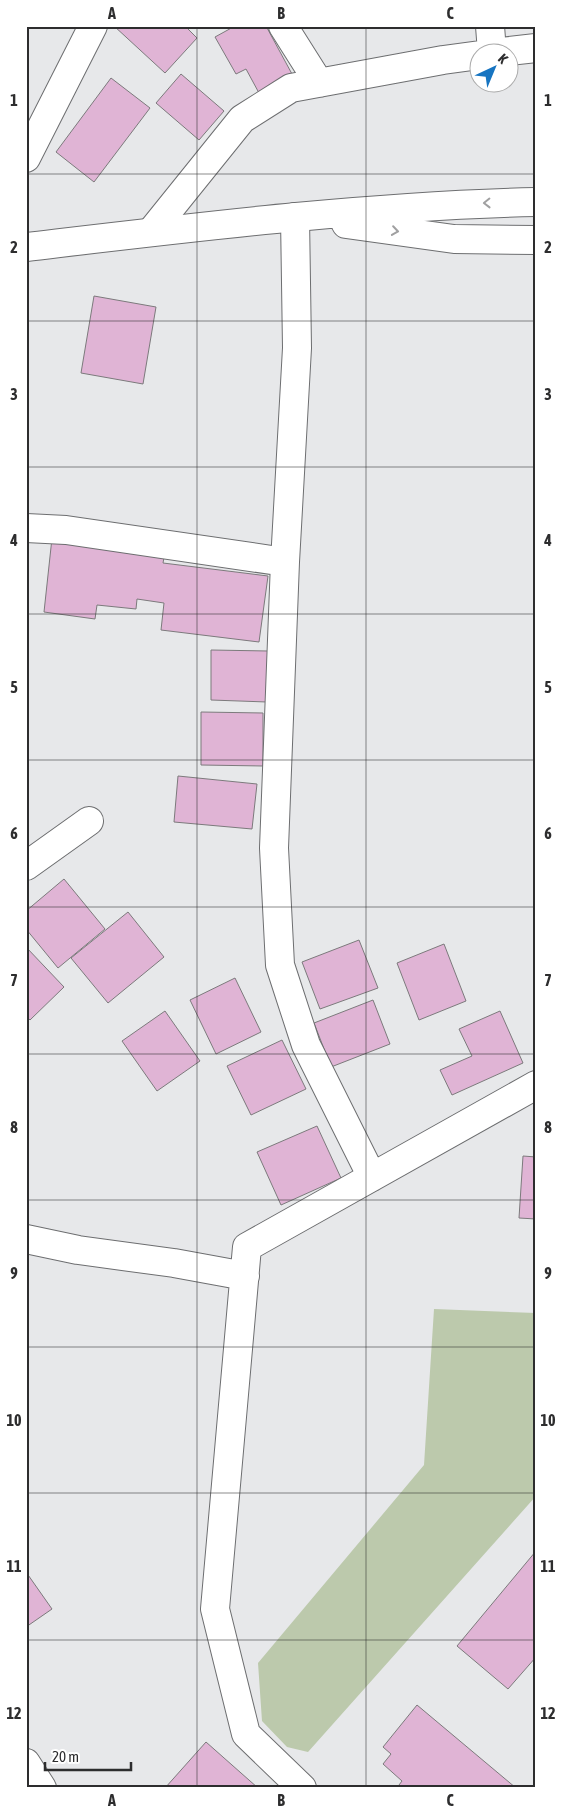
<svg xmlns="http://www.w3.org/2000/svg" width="562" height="1814" viewBox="0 0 562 1814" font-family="'Asap Condensed',sans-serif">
<rect width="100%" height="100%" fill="#e7e8ea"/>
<path fill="#bcc9ac" d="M434,1309l102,4v183l-228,256 -21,-5 -25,-26 -4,-58 166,-198z"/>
<path fill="#e0b4d5" stroke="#7c7a7c" d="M114,26h71l12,12 -32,35z
M235,26h31l26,48 -33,19 -13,-24 -10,5 -21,-37z
M181,74l43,37 -25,29 -43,-37z
M111,78l39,30 -56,74 -38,-30z
M94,296l62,11 -13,77 -62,-11z
M52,538l113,14 -2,11 105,13 -9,66 -98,-12 3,-27 -27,-4 -1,10 -39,-4 -2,14 -51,-7z
M211,650l57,1 -1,51 -56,-2z
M201,712l62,1v53l-62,-1z
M178,776l79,8 -5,45 -78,-7z
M64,879l41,50 -47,39 -32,-39v-18z
M128,912l36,45 -56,46 -37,-45z
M359,940l19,48 -58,21 -18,-47z
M444,944l22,57 -47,19 -22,-57z
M26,947l38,40 -34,33 -4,-4z
M235,978l26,54 -45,22 -26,-54z
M373,1000l17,44 -59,23 -17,-44z
M165,1011l35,50 -43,30 -35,-50z
M500,1011l23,52 -71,32 -12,-25 32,-14 -13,-27z
M282,1040l24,49 -55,26 -24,-49z
M317,1126l24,52 -60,27 -24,-53z
M523,1156l13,1v62l-17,-1z
M536,1551v106l-28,32 -51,-43z
M26,1572l26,37 -26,18z
M417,1705l99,83h-114l-3,-3 3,-4 -19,-17 8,-10 -8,-7z
M206,1742l52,46h-93z"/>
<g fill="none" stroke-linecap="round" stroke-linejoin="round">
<g stroke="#6d6e70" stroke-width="30">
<path id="minor" d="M283,26l36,57
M490,26l2,26
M501,52l35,-4
M26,158l67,-132
M295,217l2,131 -12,214 -11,286 6,117 26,80 66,132
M151,232l91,-113 49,-31 152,-28 37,-5
M26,528l40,2 219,32
M26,866l63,-45
M26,1239l52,11 96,13 71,13
M26,1763l16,25
M302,1788l-56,-54 -31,-125 32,-362 289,-162"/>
</g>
<g stroke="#6d6e70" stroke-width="30">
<path id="major" d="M346,224l108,15 82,1
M26,247c170,-20 339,-41 510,-45"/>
</g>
<use href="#minor" stroke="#fff" stroke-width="28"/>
<use href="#major" stroke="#fff" stroke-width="28"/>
</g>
<defs><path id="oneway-chevron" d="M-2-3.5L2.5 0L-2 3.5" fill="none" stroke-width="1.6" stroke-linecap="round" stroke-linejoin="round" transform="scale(1.25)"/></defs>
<g stroke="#a0a0a1">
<use href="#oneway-chevron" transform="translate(487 203) rotate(179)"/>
<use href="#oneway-chevron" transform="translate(395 231) rotate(8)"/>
</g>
<path fill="none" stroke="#2d2d2e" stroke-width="1" stroke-opacity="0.55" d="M197,26v1762M366,26v1762M26,174h510M26,321h510M26,467h510M26,614h510M26,760h510M26,907h510M26,1054h510M26,1200h510M26,1347h510M26,1493h510M26,1640h510"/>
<rect width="562" height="1814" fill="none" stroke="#ffffff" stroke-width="55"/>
<g transform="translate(494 68) rotate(44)"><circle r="24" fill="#ffffff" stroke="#ababab"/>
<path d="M0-4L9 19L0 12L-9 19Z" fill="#1674c1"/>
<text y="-8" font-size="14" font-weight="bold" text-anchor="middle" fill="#2d2d2e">K</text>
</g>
<path d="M45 1762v8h86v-8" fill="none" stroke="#2d2d2e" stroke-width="2.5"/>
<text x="52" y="1762" font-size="15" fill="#2d2d2e" stroke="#ffffff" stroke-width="4" paint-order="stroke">20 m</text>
<rect x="28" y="28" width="506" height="1758" fill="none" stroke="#2d2d2e" stroke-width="2"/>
<g font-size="16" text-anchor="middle" font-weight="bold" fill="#2d2d2e">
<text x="112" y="19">A</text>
<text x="281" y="19">B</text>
<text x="450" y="19">C</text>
<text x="14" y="106">1</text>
<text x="548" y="106">1</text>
<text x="14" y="253">2</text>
<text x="548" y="253">2</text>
<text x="14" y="400">3</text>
<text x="548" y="400">3</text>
<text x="14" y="546">4</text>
<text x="548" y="546">4</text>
<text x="14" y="693">5</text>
<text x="548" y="693">5</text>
<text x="14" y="839">6</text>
<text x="548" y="839">6</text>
<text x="14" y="986">7</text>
<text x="548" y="986">7</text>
<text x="14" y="1133">8</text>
<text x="548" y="1133">8</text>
<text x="14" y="1279">9</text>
<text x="548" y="1279">9</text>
<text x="14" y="1426">10</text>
<text x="548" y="1426">10</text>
<text x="14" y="1572">11</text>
<text x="548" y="1572">11</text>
<text x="14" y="1719">12</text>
<text x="548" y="1719">12</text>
<text x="112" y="1806">A</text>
<text x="281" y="1806">B</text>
<text x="450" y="1806">C</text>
</g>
</svg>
